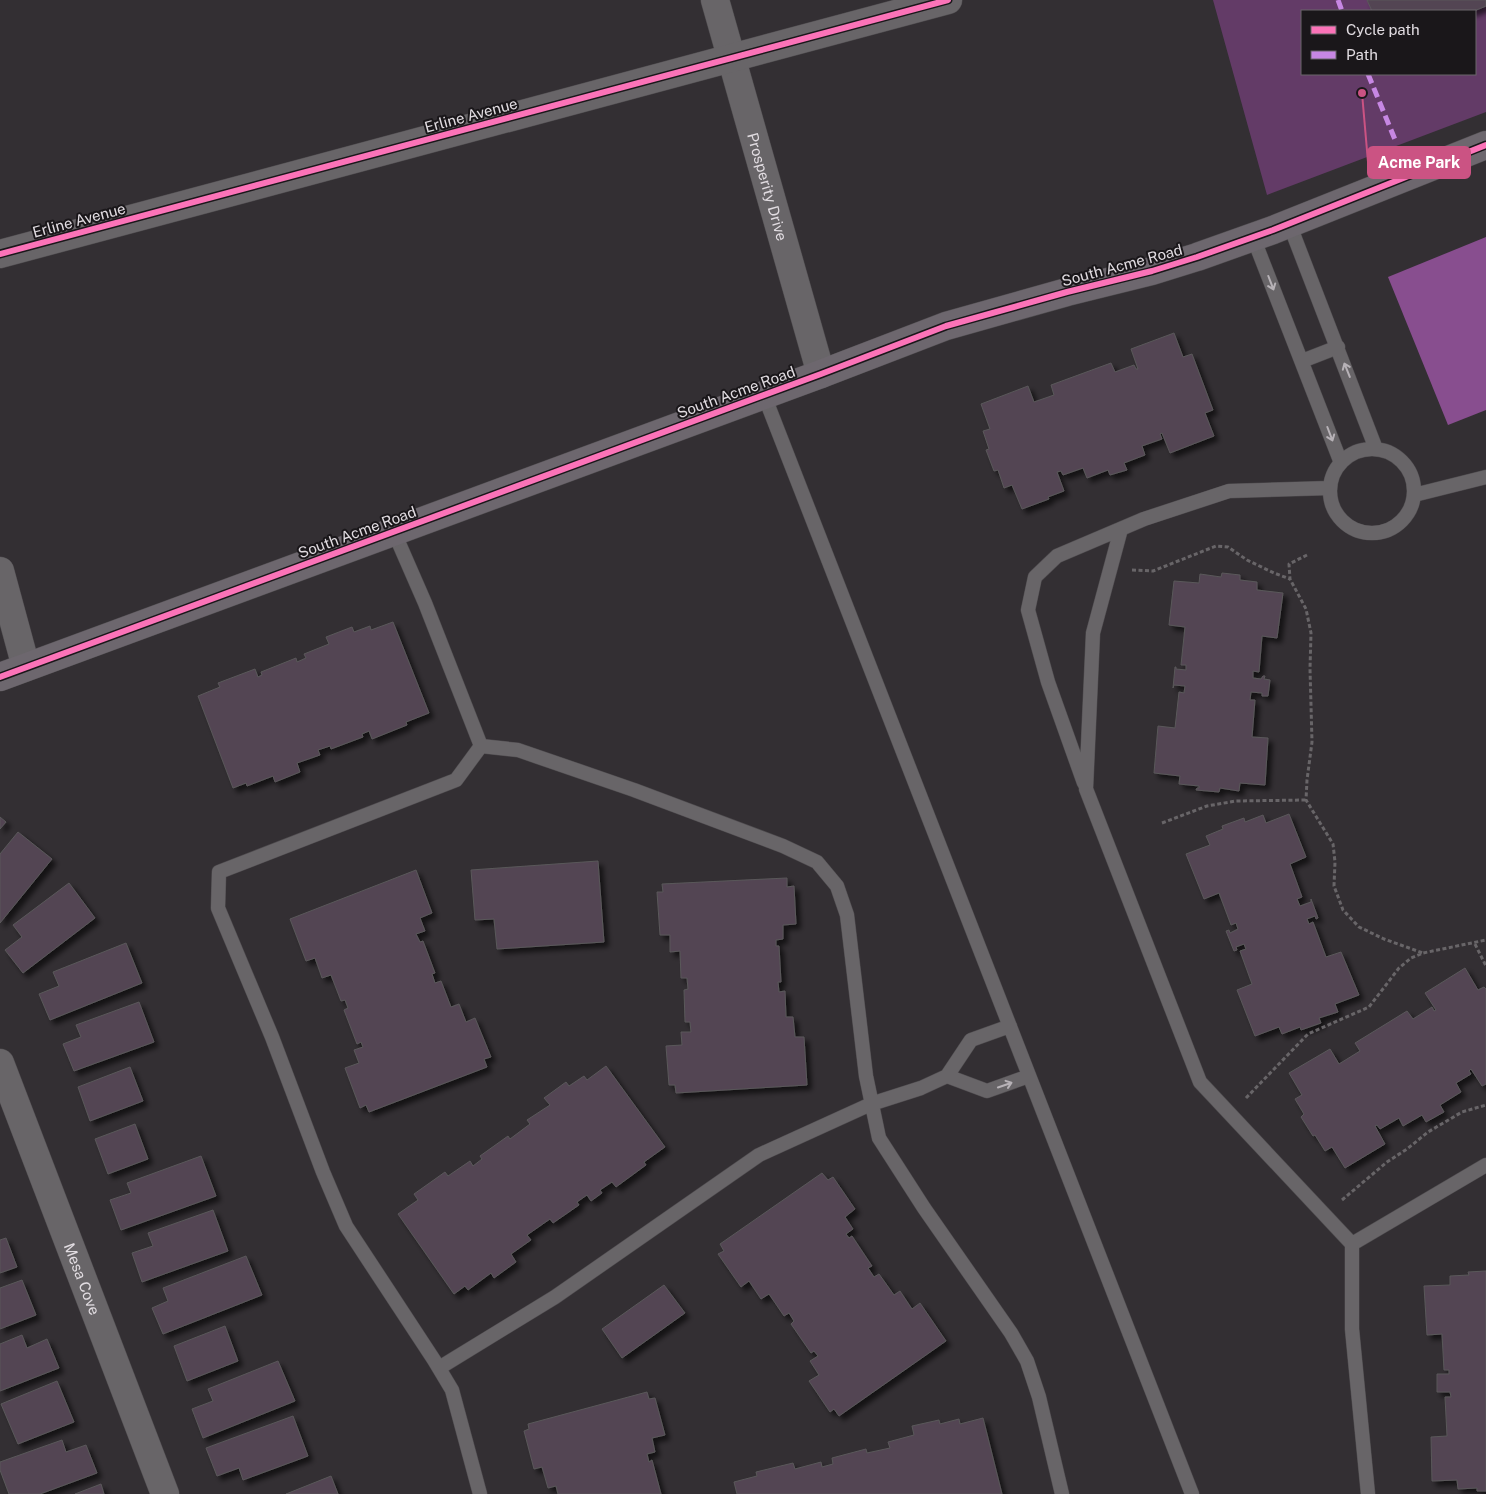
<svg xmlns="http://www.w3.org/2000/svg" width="1486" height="1494" viewBox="0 0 1486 1494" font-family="'Public Sans',sans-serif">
<defs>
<filter id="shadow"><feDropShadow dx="4.5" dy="4.5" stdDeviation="2.5" flood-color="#0009"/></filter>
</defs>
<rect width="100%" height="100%" fill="#332f33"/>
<path fill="#633b67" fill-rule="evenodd" d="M1213,0h273v112l-219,83zM1302,11h173v63h-173z"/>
<path fill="#884e8f" d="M1486,237v173l-38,15 -60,-148z"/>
<path fill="#524553" stroke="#5a585a" filter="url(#shadow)" d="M1367,0h119v6l-12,5h-102z
M1174,333l9,24 9,-3 21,56 -8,3 9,23 -44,17 -8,-20 -2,1 2,5 -20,7 3,9 -21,8 3,7 -17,5 -2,-5 -21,8 -4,-10 -20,7 -2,-4 -4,1 7,19 -16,6 1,2 -27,10 -10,-24 -8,3 -6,-18 -4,1 -8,-21 3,-1 -6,-18 7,-2 -9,-25 47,-18 6,16 20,-7 -3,-10 60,-22 4,9 19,-7 2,4h2l-7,-20z
M1222,573l18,2v5l17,2v8l26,3 -6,45 -15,-2 -3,36 -6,-1v7l8,1 2,-3h2l-1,3 6,1 -2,16h-6v-3l-11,-1 -1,8h5l-3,37 16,1 -3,47 -25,-2 -1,8 -19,-3 -1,4 -23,-2 1,-2h2v-2l-20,-2 1,-8 -26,-3 4,-47 17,2 4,-36 5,1 1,-7 -11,-1 -1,3 2,-21h1v2l10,1v-5h-5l4,-38 -16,-2 5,-44 25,2 1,-9 21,3z
M393,622l36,91 -23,9 1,3 -35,14 -3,-8 -7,3 1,3 -32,12 -1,-3 -12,4 2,5 -23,8 3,9 -25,10 -2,-6 -26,10 -1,-3 -13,5 -35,-92 22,-9 -2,-4 37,-14 3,8 4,-2 -1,-3 35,-14 1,4 9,-4 -2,-4 25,-10 -3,-7 26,-10 2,5 16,-6 1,4z
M1289,814l17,43 -16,7 12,33 -5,2 3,7 11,-4v-3l7,19 -2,1 -1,-3 -8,3 2,5 4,-2 13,35 15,-5 18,43 -24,9 3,8 -19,6 2,5 -20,7 -1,-3 -18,7 -3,-7 -24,9 -18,-46 15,-6 -12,-33 6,-2 -2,-5 -8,3 1,3 -3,1 -8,-20 3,-1 1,3 8,-4 -2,-6 -5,2 -12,-32 -15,6 -18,-45 24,-9 -4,-9 17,-7 -1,-3 22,-8 1,4 18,-7 3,8z
M0,817l6,5 -6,7z
M18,832l34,27 -52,64v-69z
M598,861l6,81 -107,7 -3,-30 -19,1 -4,-50z
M416,870l16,43 -12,5 5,13 -9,3 4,8 3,-1 12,32 -3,1 3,9 6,-2 10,26 8,-3 7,18 9,-4 16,39 -7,2 3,8 -118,45 -3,-7 -6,3 -15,-40 14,-5 -5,-13 9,-3 -2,-5 -4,2 -13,-34 4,-2 -3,-8 -4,1 -10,-26 -9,3 -7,-20 -9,3 -16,-42z
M787,878v9l7,-1 2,38 -13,1v14l-7,1v6h3l2,36h-3l1,10 6,-1 1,26h7l2,20h9l3,48 -131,8 -1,-8h-6l-3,-39 16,-1 -1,-13h10l-1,-10h-5l-1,-32 4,-1 -1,-11h-6l-1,-27 -10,1v-17h-10l-3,-43h6l-1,-8z
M69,883l26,35 -72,55 -18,-23 17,-13 -9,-12z
M126,943l16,40 -92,37 -11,-26 20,-8 -6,-14z
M1465,968l13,22 6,-3 2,2v95l-4,2 -11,-17 -2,2 2,3 -15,9 5,9 -21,13 4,7 -18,10 -4,-7 -19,11 -4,-8 -19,11 -3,-4 -2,1 10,18 -40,24 -13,-21 -7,4 -10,-16 -2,1 -12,-19 3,-3 -9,-15 7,-4 -13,-22 41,-24 9,15 21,-13 -5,-8 52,-32 6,8 19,-12 2,4 2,-1 -11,-17z
M139,1002l15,40 -80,29 -11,-27 18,-7 -5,-12z
M606,1066l59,81 -21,15 2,3 -30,22 -4,-5 -12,8 2,3 -11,8 -4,-6 -10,7 2,3 -26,18 -3,-4 -23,16 4,5 -20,14 5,8 -22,16 -3,-5 -23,17 -3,-4 -11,8 -56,-80 20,-14 -4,-6 31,-22 3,4 22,-15 3,5 9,-7 -2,-3 28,-20 2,3 20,-15 -3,-4 23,-15 -6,-7 22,-16 3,4 15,-10 3,4z
M130,1067l13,34 -53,20 -12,-34z
M135,1124l13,35 -40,15 -13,-35z
M201,1156l15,40 -95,34 -11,-30 21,-7 -4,-10z
M822,1173l6,7 5,-3 22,32 -10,8 8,12 -7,5 3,4 3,-2 20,30 -4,2 6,9 5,-3 15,21 6,-4 12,18 8,-6 26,38 -107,75 -5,-7 -4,3 -21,-31 10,-6 -9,-14 8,-5 -4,-5 -3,2 -20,-29 3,-3 -5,-8 -5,3 -15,-22 -8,5 -12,-18 -8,6 -23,-33 6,-3 -4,-7z
M213,1210l15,41 -86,31 -10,-29 21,-7 -5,-13z
M6,1238l11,29 -17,6v-33z
M246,1256l16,39 -99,39 -11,-26 16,-7 -5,-13z
M1486,1271v220h-9v-3l-19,1 -1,-9 -25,1 -1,-44 16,-1 -2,-39h6l-1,-5h-13v-18h12v-4h-5l-2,-36 -15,1 -3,-49 26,-1v-9l19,-1 -1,-3z
M22,1280l14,35 -36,14v-41z
M664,1285l21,28 -63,45 -20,-29z
M225,1326l13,35 -51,20 -13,-35z
M22,1335l5,13 20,-9 12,29 -59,23v-47z
M278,1361l17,40 -92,37 -11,-29 21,-8 -5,-12z
M57,1381l17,41 -56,22 -17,-40z
M647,1392l2,7 6,-1 10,37 -13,3 3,14 -8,2 2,8 3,-2 9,34h-103l-2,-8 -8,2 -6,-21 -8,2 -10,-38 5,-2 -1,-5z
M293,1416l15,40 -65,24 -4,-12 -22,8 -11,-28z
M983,1418l19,76h-265l-3,-12 23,-6 -1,-4 37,-9 2,6 26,-7 1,5 11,-3 -1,-6 34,-9 1,4 23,-5 -2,-6 26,-7 -2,-9 27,-6 1,4 19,-5 1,5z
M62,1440l4,12 20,-7 11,28 -57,21h-31l-9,-24v-8z
M331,1476l7,18h-52z
M101,1484l3,10h-29z"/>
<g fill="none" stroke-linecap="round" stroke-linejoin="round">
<g stroke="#4e4b4e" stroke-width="15">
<path id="lane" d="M1289,223l87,226
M1253,237l88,226
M1302,361l36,-14
M764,395l428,1099
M1330 491a42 42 0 1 1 84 0a42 42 0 1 1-84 0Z
M1414,495l72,-18
M1121,529l-28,104 -7,156 114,293 152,162v85l16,165
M394,532l31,71 56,143
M481,746l37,4 116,40 149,56 34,16 20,24 10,29 19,161 13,62 45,70 87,125 16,28 12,36 23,97
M1084,783l-36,-101 -20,-72 7,-33 22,-21 87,-37 85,-28 101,-3
M947,1076l40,15 42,-15
M1352,1244l134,-79
M439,1368l116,-71 204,-142 112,-51 50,-16 26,-12 24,-36 39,-14
M480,1494l-28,-104 -18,-30 -88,-134 -23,-54 -51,-135 -54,-129 1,-36 237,-92 25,-34"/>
</g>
<g stroke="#4e4b4e" stroke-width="29">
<g id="street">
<path id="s1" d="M715,0l106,374"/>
<path d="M0,254l948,-254"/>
<path d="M0,571l26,96"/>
<path id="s2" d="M0,1063l165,431"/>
</g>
</g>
<g stroke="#4e4b4e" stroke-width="29">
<path id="secondary" d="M0,677l821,-303 125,-48 121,-34 85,-21 45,-14 76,-27 213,-85"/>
</g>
<path stroke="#686568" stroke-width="3" stroke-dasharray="4 2.5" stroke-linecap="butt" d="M1307,555l-18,9 1,15 16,30 5,24 -1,36 2,73 -5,38 -1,20 27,44 2,18 -1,24 9,24 16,17 25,12 39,14
M1132,570l21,1 63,-25 12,1 19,13 27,13 16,6
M1162,823l45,-17 29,-5 70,-1
M1475,944l11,22
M1246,1098l62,-64 61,-27 30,-39 12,-10 12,-5 63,-13
M1342,1200l45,-38 20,-13 21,-17 34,-20 24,-7"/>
<use href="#lane" stroke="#686568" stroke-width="14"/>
<use href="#street" stroke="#686568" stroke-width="28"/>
<use href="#secondary" stroke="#6d676e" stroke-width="28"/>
<path stroke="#c787e3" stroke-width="5" stroke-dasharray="10 5" stroke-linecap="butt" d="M1338,0l4,11
M1368,74l28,68"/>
<g stroke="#1a171a" stroke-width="9">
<path id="cycleway" d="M0,254l948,-254
M0,677l821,-303 125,-48 121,-34 85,-21 45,-14 76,-27 213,-85"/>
</g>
<use href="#cycleway" stroke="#fb73b8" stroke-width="6"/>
</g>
<defs><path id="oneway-shaft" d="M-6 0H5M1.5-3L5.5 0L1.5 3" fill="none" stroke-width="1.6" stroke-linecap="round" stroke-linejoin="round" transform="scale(1.25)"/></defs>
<g stroke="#b7b2b7">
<use href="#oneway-shaft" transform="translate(1271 283) rotate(69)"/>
<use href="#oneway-shaft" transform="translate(1347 370) rotate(-112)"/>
<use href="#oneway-shaft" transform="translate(1330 434) rotate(69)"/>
<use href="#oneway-shaft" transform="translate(1005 1085) rotate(-19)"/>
</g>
<g text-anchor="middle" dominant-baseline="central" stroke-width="4" stroke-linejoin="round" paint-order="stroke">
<g font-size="15" fill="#e1dce1" stroke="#1a171a">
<text transform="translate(471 115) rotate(-15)">Erline Avenue</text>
<text stroke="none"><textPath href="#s1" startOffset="194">Prosperity Drive</textPath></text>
<text transform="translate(79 220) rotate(-15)">Erline Avenue</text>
<text transform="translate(1122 265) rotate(-15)">South Acme Road</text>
<text transform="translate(736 392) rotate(-20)">South Acme Road</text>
<text transform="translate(357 532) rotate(-20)">South Acme Road</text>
<text stroke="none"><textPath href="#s2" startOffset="231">Mesa Cove</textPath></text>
</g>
</g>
<path fill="none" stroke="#cb5383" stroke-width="2" d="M1362 93L1368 162"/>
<circle fill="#cb5383" stroke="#1a171a" stroke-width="2" cx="1362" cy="93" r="5"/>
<rect fill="#cb5383" stroke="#cb5383" stroke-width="2" x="1368" y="147" width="102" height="31" rx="5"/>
<g font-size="16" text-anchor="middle" font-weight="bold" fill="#fff">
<text x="1419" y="168">Acme Park</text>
</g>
<rect x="1301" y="10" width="175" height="65" fill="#1a171a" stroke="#6a666a"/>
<rect x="1311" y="26" width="25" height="8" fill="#fb73b8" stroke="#6a666a"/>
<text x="1346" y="35" font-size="15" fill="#e1dce1">Cycle path</text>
<rect x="1311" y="51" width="25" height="8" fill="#c787e3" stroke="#6a666a"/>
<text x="1346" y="60" font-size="15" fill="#e1dce1">Path</text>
</svg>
